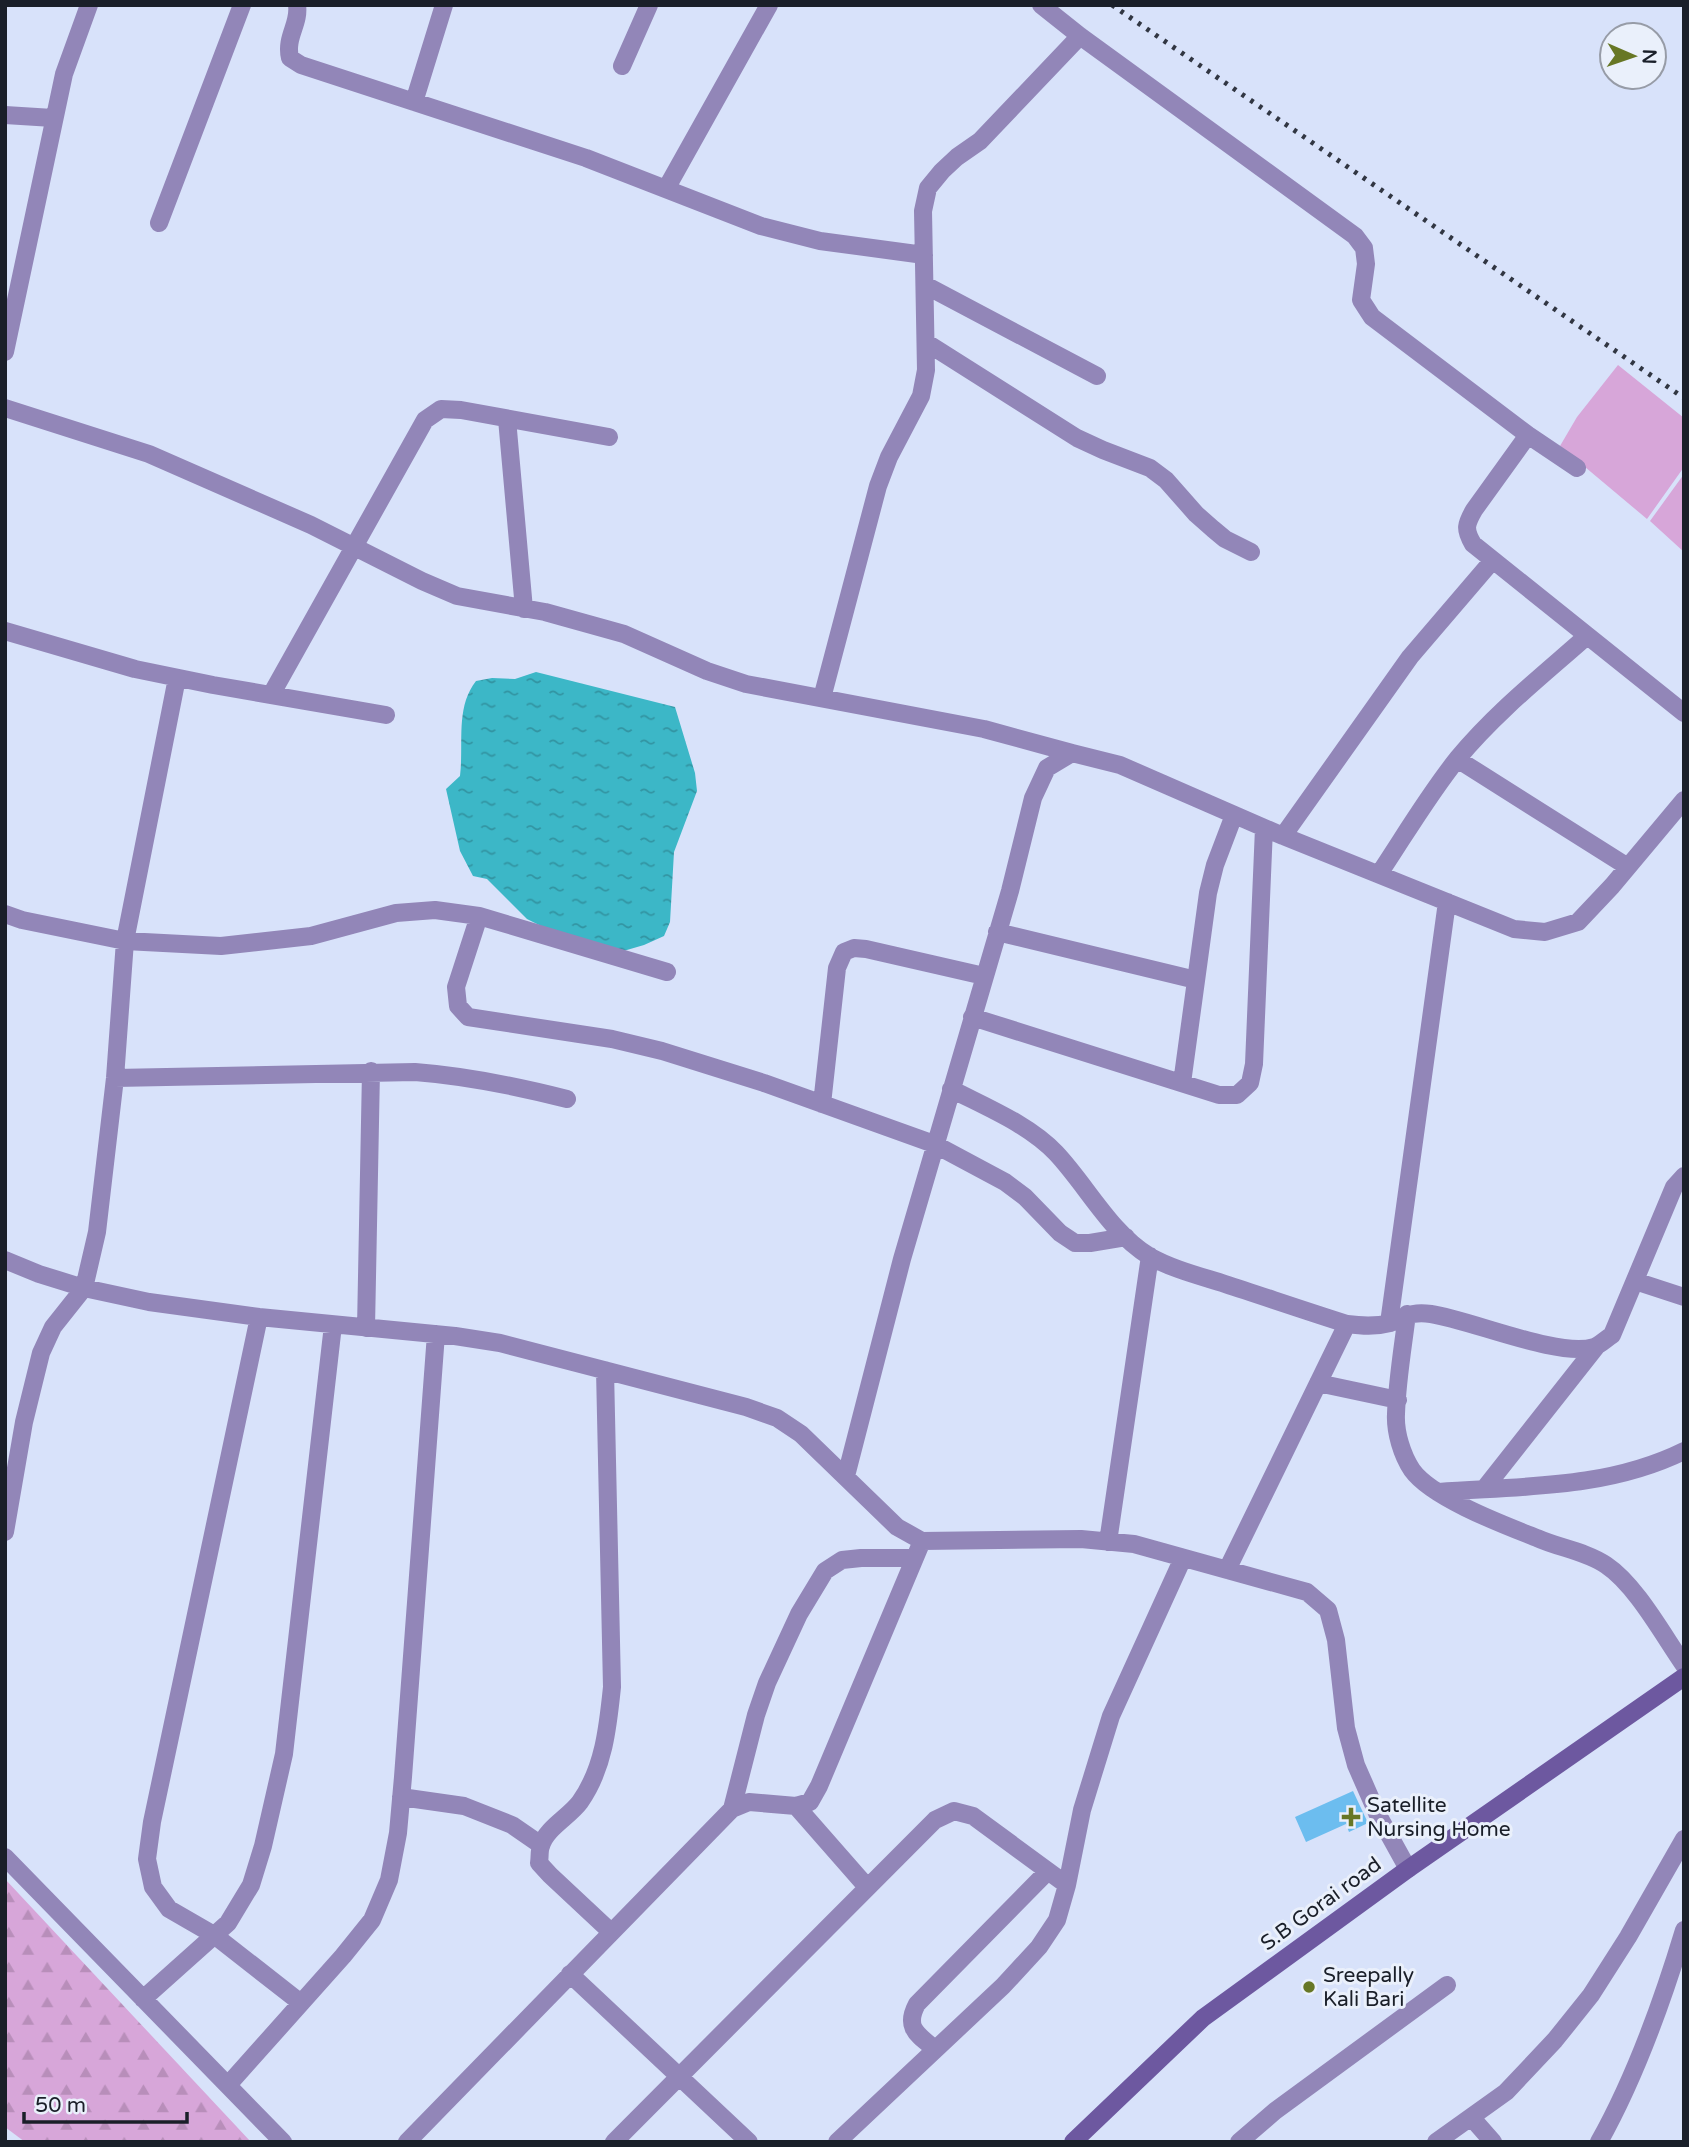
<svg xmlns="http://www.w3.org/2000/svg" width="1689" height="2147" viewBox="0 0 1689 2147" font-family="'Varela Round',sans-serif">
<defs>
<pattern id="forest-firs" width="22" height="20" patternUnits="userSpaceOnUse" patternTransform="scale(1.75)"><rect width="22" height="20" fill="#d7a6d9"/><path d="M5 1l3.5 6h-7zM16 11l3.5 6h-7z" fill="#b88eba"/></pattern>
<pattern id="water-ripples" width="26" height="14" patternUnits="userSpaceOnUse" patternTransform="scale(1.75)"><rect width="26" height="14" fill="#3cb7c7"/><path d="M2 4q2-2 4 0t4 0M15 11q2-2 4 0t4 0" fill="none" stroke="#3294a2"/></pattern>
</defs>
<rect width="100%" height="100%" fill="#d8e2fa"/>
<path fill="url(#forest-firs)" d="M5,1879l246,263h-226l-20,-15z"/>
<path fill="#d7a6d9" d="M1618,365l66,53v49l-37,52 -87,-73 17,-29z
M1684,474v78l-34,-31z"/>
<path fill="url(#water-ripples)" d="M536,672l139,35 20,66 2,18 -23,61 -4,70 -6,14 -20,9 -24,7 -65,-19 -28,-14 -40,-40 -14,-3 -13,-25 -14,-62 14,-13c4,-33 -5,-68 16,-95l16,-3 23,1z"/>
<path fill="#6cbdef" d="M1353,1791l15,32 -19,9 -3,-8 -40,18 -11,-25z"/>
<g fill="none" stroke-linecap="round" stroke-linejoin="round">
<path stroke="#9286b8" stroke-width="18" d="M297,5c3,19 -12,32 -7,53l11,7 285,93 175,68 59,15 104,14
M1041,5l39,31 275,200 9,12 2,16 -5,36 11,17 156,118 49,33
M622,66l27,-61
M414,102l30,-97
M5,115l48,3
M666,189l103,-184
M159,223l83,-218
M925,285l172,91
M927,343l150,95 26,12 47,18 16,12 30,34 17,15 12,10 26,13
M5,352l59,-278 25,-69
M5,408l144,46 162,71 111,56 35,15 88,16 79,22 83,37 39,13 238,45 88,24
M507,419l17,190
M1528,435l-54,75c-8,14 -10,19 -1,34l211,169
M5,631l130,38 78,16 173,30
M271,695l154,-275 16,-11 20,1 148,27
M822,698l56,-212 11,-29 32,-61 5,-26 -3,-159 5,-23 14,-17 15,-14 23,-16 100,-105
M1457,759l171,108
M1283,836l127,-179 83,-97
M1379,874c26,-39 50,-80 79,-116 38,-46 85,-83 129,-122
M5,914l17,6 103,21 96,5 90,-10 85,-23 39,-3 44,6 188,56
M479,916l-23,71 2,19 10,11 144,22 50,12 102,32 170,61 71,38 20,15 35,36 15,10h15l36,-6
M997,932l199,48
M972,1017l247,78h18l13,-12 4,-19 10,-236
M115,1078l300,-6c52,4 101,14 152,27
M1182,1083l26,-190 7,-28 19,-50
M951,1089c35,18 77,35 105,64 31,33 54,79 93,103 23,13 51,20 76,28 40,13 81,27 122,40 15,2 28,3 43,-1 16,-6 21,-12 41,-9 40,6 128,44 163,33 6,-2 12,-8 18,-12l62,-148 10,-11
M822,1104l15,-136 7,-16 10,-4 12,1 118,27
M5,1260l34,14 45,14 65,14 110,15 196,19 45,7 246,64 31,11 24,16 96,93 25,14 159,-2 53,5 173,48 21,18 8,30 10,88 10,37 21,48 31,56
M1635,1281l49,16
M1407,1314c-4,33 -10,67 -11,100 -1,18 6,41 16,56 20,28 92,55 125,68 22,10 48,13 69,27 30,20 57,70 78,100
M259,1317l-107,505 -5,37 6,28 16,22 45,26 87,68
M1389,1323l58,-421
M366,1328l5,-257
M605,1370l7,317c-4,39 -8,81 -32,115 -11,15 -34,26 -39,44 -2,5 -1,12 -2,17l11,12 61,57
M1318,1383l80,17
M846,1476l56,-217 108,-368 23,-93 14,-30 25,-15 48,12 163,71 231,93 31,3 33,-10 34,-36 72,-86
M1484,1489l112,-142
M1439,1492c82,-6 168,-3 245,-41
M5,1532l19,-110 17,-69 12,-26 31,-39 13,-56 18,-154 10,-137 52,-263
M1108,1542l42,-286
M1227,1570l120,-246
M401,1797l63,9 48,19 29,20
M796,1806l71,81
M732,1809l24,-94 11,-32 32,-69 26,-43 17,-11 19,-2h54
M5,1857l278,285
M570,1974l179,168
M143,1999l85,-76 23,-38 12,-39 21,-92 49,-429
M935,2049c-17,-14 -31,-21 -18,-45l131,-133
M228,2085l115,-129 29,-36 17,-40 9,-47 5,-56 33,-443
M1471,2117l22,25
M407,2142l325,-333 17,-7 47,4 14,-4 9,-16 103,-245
M614,2142l321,-322 19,-9 19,5 94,69
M837,2142l166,-156 36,-39 18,-27 10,-35 15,-75 29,-94 72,-158
M1239,2142l36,-31 172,-126
M1436,2142l70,-50 49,-52 36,-45 37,-58 56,-98
M1599,2142c37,-66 63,-139 85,-212"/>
<path stroke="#6d58a0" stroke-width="18" d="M1073,2142l130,-124 205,-149 276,-192"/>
<path stroke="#313642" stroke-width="5" stroke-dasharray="3.5 7" stroke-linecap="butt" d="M1112,5l572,393"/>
</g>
<g fill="#677725" stroke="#eaf0fb" stroke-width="2.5">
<path d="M1347.5 1806.5h7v7h7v7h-7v7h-7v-7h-7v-7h7z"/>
<circle cx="1309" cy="1987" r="7"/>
</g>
<g text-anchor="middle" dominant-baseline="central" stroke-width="6" stroke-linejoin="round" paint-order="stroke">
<g font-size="21" fill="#1a1f29" stroke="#eaf0fb" text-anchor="start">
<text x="1367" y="1805">Satellite<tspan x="1367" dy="24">Nursing Home</tspan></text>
<text x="1323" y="1975">Sreepally<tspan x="1323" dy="24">Kali Bari</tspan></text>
</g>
<g font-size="21" fill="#1a1f29" stroke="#eaf0fb">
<text transform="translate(1321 1904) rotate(-36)">S.B Gorai road</text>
</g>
</g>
<rect width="1689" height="2147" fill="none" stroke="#1a1f29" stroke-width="14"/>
<g transform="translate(1633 56) rotate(92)"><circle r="33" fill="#eaf0fb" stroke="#979ca7" stroke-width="2"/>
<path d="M0-5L12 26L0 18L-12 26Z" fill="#677725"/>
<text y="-10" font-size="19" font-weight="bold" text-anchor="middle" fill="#1a1f29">N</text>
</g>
<path d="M24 2112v10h163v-10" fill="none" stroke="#1a1f29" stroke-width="3.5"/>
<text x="35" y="2112" font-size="21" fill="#1a1f29" stroke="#eaf0fb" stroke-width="5" paint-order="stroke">50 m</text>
</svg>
